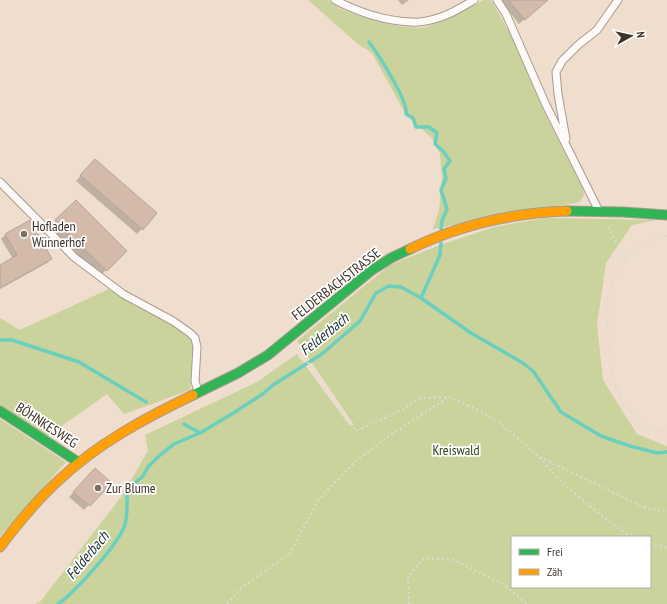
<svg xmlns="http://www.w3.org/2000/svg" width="667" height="604" viewBox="0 0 667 604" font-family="'PT Sans Narrow',sans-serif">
<rect width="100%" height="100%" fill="#efddcd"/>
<path fill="#cad39b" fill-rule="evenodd" d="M308,0h21c2,2 4,5 7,6 17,11 70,25 89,21 21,-5 40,-17 59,-27h7l20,35 38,87 34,66 1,7 -4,7 -147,27 6,-19 3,-32 -2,-24 -8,-16 -26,-23 -34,-62 -14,-9z
M545,218l111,2 -24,5 -26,38 -9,62 6,55 34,54 30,12v158h-632l5,-2 81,-105 27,-46 -3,-16 112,-53 40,-28 53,72 4,-1 -57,-84 93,-76 50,-20 54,-18zM512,537h138v50h-138z
M109,289l21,14 48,25 11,8 5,13 -4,41 -66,24 -17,-20 -61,43 -46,-29v-90l20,12z
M0,419l66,43 -66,74z"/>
<path fill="#0003" d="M398,0h11l-7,5z
M500,0h47l-28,24z
M90,165l66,48 -19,21 -61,-53z
M76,201l49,50 -25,25 -50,-49z
M6,234l45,25 -4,4 -47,26v-23l13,-7 -12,-20z
M91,474l19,9 -26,27 -15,-13z"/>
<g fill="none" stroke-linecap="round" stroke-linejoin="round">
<path stroke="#6bcfc0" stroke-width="3.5" d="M369,42c9,12 40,60 37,72l7,4 3,9h13l8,6 -2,11 8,7 7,10 -6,8 2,9 -5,12 6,19 -5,12 -1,8
M421,298l19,-43 1,-12
M0,340h12l67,22 67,40
M184,424l16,9
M58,604c17,-12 62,-61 67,-80 3,-10 2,-23 2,-34l16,-14 5,-9 12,-12 14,-11 26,-11 35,-21 29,-19 9,-8 49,-31 38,-33 16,-28 13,-7 12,1 20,11 50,35 52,30 10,8 28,41 40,24 29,10 27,7 10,-1"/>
</g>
<path fill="#d3baaa" stroke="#b5a59b" d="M508,0h40l-23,20z
M95,159l62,54 -14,17 -63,-55z
M76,200l51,51 -20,20 -52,-51z
M30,220l22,39 -52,29v-23l17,-10 -12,-21z
M95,468l17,15 -22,23 -17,-14z"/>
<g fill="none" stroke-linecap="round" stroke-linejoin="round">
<g stroke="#a89b8f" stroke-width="9">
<path id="lane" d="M335,0c23,12 50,21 76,22 10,1 21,-2 30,-5 12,-4 23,-11 33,-17
M497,0l9,14 40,91 52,104
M566,139l-8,-45 -2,-22 6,-11 16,-16 19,-15 21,-30
M0,182l74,75 49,37 50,27 17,12 5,5 2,9 -2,34 3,11"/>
</g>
<g stroke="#a89b8f" stroke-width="11">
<path id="fast" d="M567,211l56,1 44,3
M193,395l45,-22 30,-18 104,-85 19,-12 19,-9
M0,411l78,51"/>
</g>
<g stroke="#a89b8f" stroke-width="11">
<path id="slow" d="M410,249c51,-25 101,-36 157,-38
M0,547c18,-24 37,-47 59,-67 38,-36 86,-62 134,-85"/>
</g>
<path stroke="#dfdad4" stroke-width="2" stroke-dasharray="2 3" stroke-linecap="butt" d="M608,227l18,32
M667,236l-15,3 -17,9 -17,20 -10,26 -1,35 5,47 11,28 23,22 21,7
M299,350l44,64 13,17 40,-18 25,-15 27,-1 24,10 27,15 40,35 25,28 37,30 26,19 8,3
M540,457l103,50 24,5
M650,543l17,5
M227,604l13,-15 50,-36 29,-54 37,-38 26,-20 65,-43
M409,604l-1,-28 16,-18 30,2 49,24 24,20"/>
<use href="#lane" stroke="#fdfaf8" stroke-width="7"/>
<use href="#fast" stroke="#30b455" stroke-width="9"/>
<use href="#slow" stroke="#ff9f0a" stroke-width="9"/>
</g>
<g fill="#7c6e60" stroke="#fff" stroke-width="1.5">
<circle cx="24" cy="234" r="4"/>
<circle cx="98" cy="488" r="4"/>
</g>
<g text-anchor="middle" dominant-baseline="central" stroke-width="3.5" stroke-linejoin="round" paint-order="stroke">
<g font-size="14" fill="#3e3226" stroke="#fff" text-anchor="start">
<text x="32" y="226">Hofladen<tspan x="32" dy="16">Wünnerhof</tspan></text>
<text x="106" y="488">Zur Blume</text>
</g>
<g font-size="14" fill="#3e3226" stroke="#fff">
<text transform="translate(336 284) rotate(-38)">FELDERBACHSTRASSE</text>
<text transform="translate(47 425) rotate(33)">BÖHNKESWEG</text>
</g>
<g font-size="14" fill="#33401a" stroke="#fff">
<text x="456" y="450">Kreiswald</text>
</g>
<g font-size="15" font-style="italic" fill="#18302d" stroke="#fff">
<text transform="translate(324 334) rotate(-39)">Felderbach</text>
<text transform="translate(87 555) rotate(-50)">Felderbach</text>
</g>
</g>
<rect x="511" y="536" width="140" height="52" fill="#ffffff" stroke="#b2ada8"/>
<rect x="519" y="549" width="20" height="6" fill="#30b455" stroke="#b2ada8"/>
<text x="547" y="556" font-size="12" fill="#3e3226">Frei</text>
<rect x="519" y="569" width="20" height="6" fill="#ff9f0a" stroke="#b2ada8"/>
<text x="547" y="576" font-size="12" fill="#3e3226">Zäh</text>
<g transform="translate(631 36) rotate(82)" stroke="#ffffff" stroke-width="3" paint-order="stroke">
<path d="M0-3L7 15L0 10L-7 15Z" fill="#3e3226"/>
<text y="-6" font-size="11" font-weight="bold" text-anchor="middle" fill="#3e3226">N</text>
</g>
</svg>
